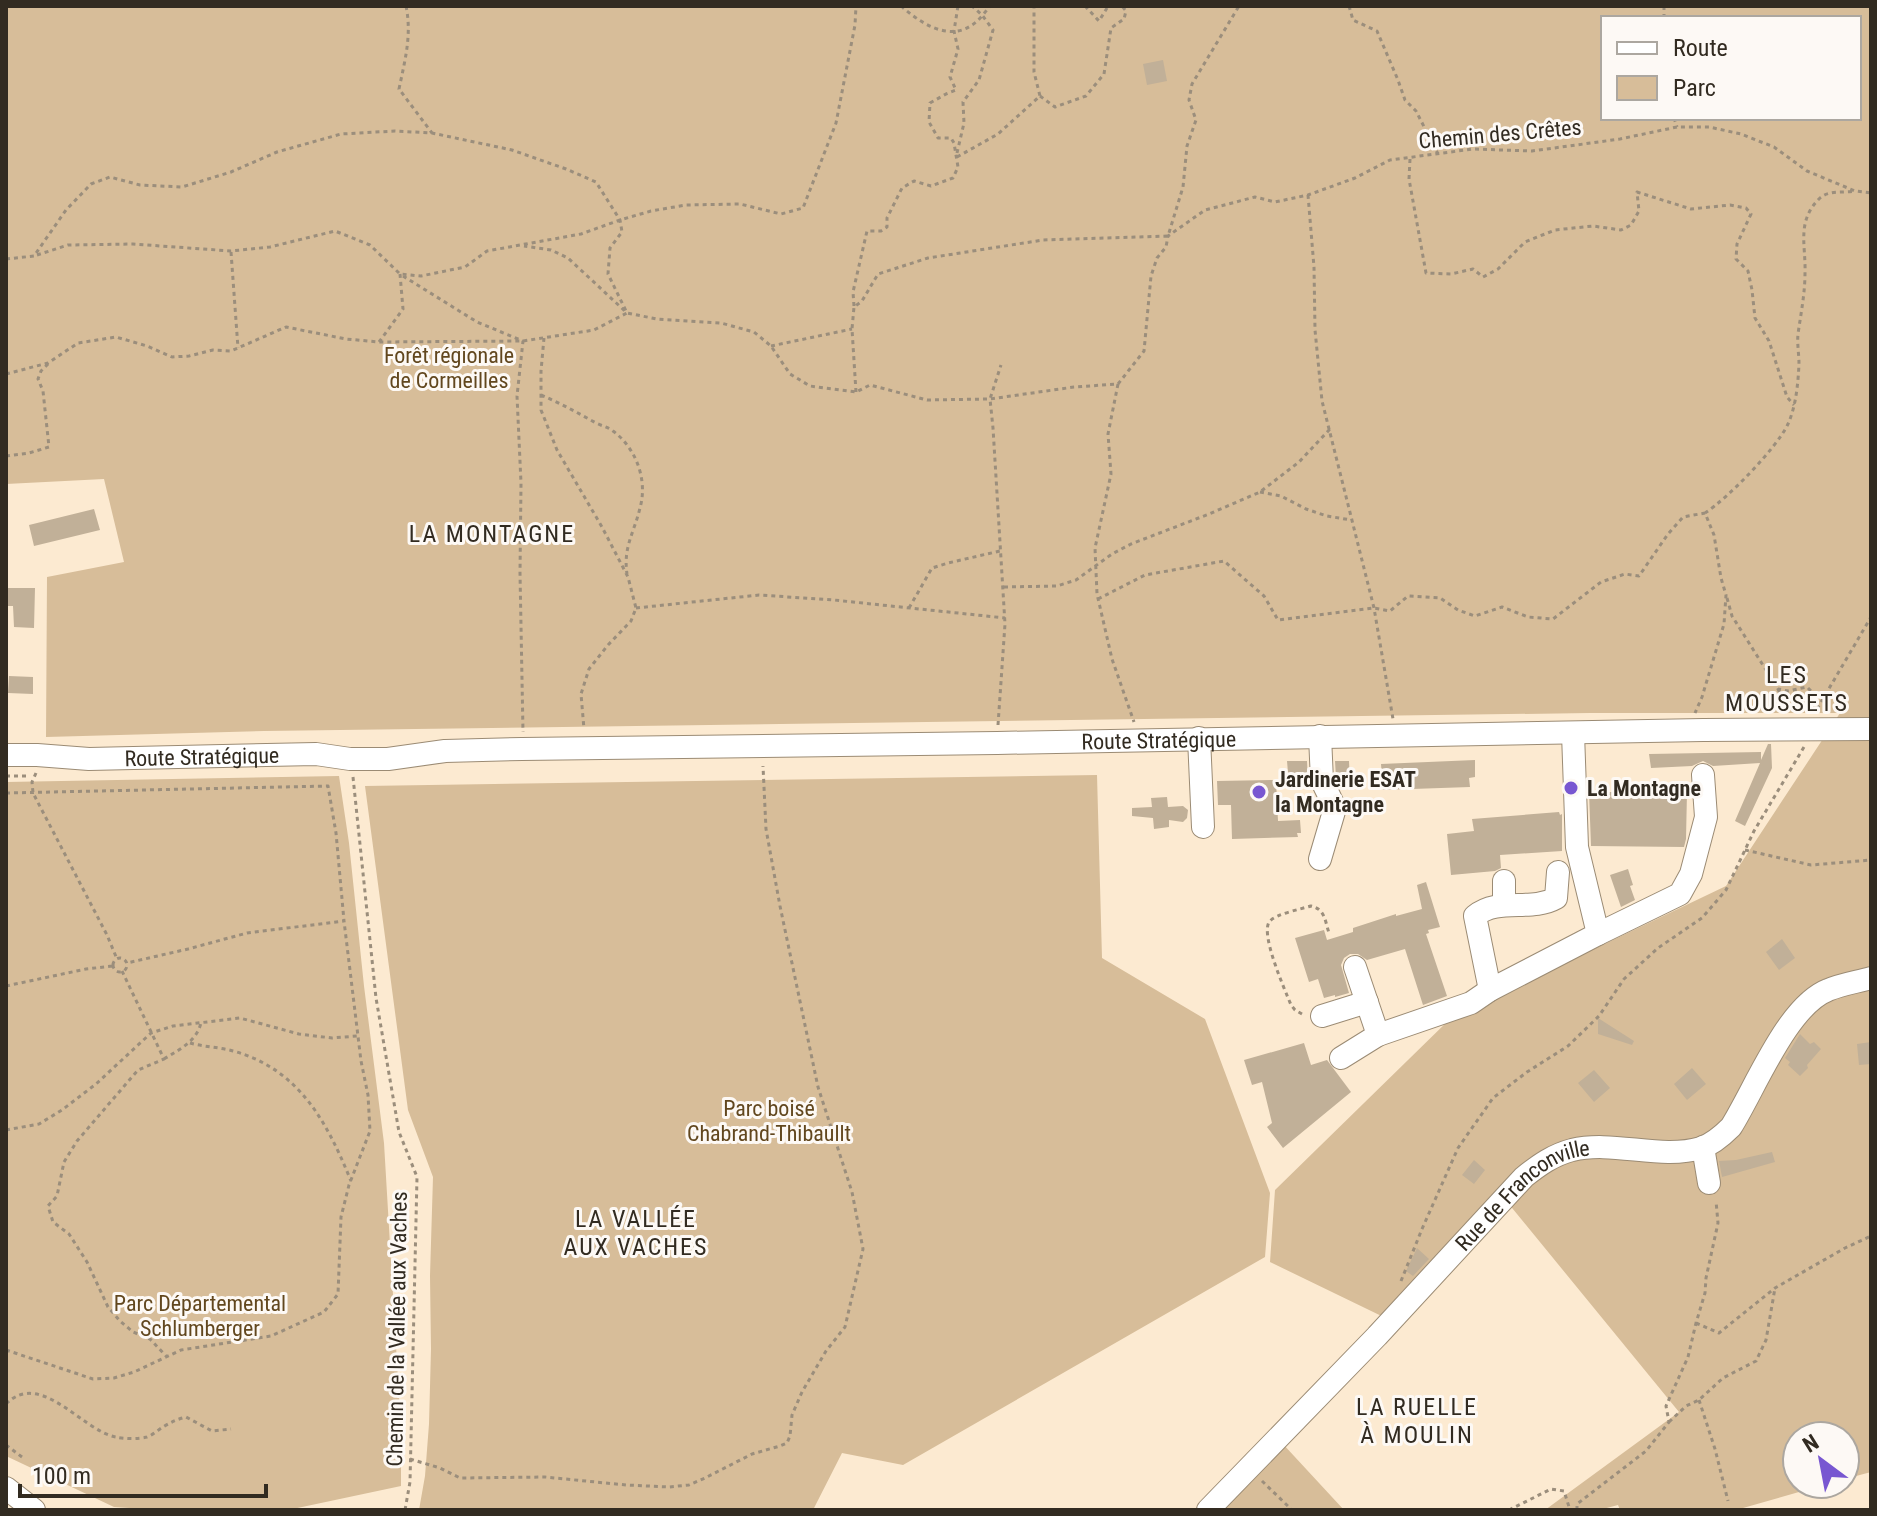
<svg xmlns="http://www.w3.org/2000/svg" width="1877" height="1516" viewBox="0 0 1877 1516" font-family="'Roboto Condensed',sans-serif">
<rect width="100%" height="100%" fill="#fcead1"/>
<path fill="#d7bd99" fill-rule="evenodd" d="M6,6h1865v1466l-26,7v-43h-48v48h30l-91,26h-116l-2,-5 -19,5h-54l134,-98 -171,-209 -110,121 -128,-62 5,-72 177,-173 274,-131 114,-173h-250l-1326,18 -218,6 1,-160 77,-15 -20,-83 -98,5zM1603,18h256v100h-256z
M1097,775l5,183 103,61 65,174 -5,64 -362,208 -61,-12 -29,57h-394l6,-34 4,-52 2,-75 -1,-73 3,-99 -25,-67 -43,-324z
M339,776l10,67 15,143 20,157 17,287v56l-113,24h-128l-46,-3 -108,-51v-674z
M1282,1443l62,67h-127z"/>
<path fill="#c1b098" d="M1163,60l4,21 -20,4 -4,-21z
M94,509l6,21 -66,16 -5,-21z
M6,588h29l-1,40 -20,-1 -1,-21h-7z
M9,676l24,1v17l-25,-1z
M1768,744h3l1,24 -27,58 -10,-5 25,-58 -47,3 -10,-5 -11,5 -41,2 -2,-14 112,-2v8z
M1475,760v17l-6,1 1,9 -87,3 -2,-26z
M1287,761h20l1,22 -19,1z
M1335,761h14l1,23 -11,1 -3,-7z
M1276,780l2,41 22,-1 1,13h-4l1,4 -66,2 -1,-34h-13l-1,-24z
M1589,792h98l-1,47 -2,8 -93,-1z
M1167,797l1,10 15,-1 5,4 -1,8 -4,4 -14,-2v7l-15,2 -1,-11 -21,-2v-8l20,-1 -1,-9z
M1559,812l1,3 2,-1v37l-62,4 1,13 -6,3 -44,4 -4,-41 27,-3 -2,-12z
M1628,869l5,16 -3,1 5,14 -14,7 -11,-32z
M1426,882l14,45 -12,3 1,3 -3,1 21,62 -24,9 -18,-56 -38,11 -9,-6h-8l-6,4 -3,7 8,28 -14,4v-2l-11,3 -6,-19 -9,3 -14,-44 29,-8 3,10 26,-8v-4l43,-14v2l26,-7 -5,-24z
M1782,939l13,19 -16,12 -13,-18z
M1598,1018l36,23 -2,4 -34,-11z
M1800,1034l10,10 4,-2 7,7 -14,16 1,3 -8,8 -12,-11 2,-3 -5,-4z
M1871,1042v22l-12,1 -2,-21z
M1304,1043l7,22 16,-5 24,32 -68,56 -16,-21 5,-4 -10,-41 -10,3 -8,-25z
M1692,1068l14,16 -19,16 -13,-16z
M1594,1070l16,18 -16,14 -16,-19z
M1772,1152l3,10 -53,15 -3,-16 17,-1z
M1474,1160l11,10 -11,14 -12,-9z
M1417,1248l12,11 -16,17 -7,-5z"/>
<g fill="none" stroke-linecap="round" stroke-linejoin="round">
<g stroke="#9b8b74" stroke-width="24">
<g id="minor">
<path d="M1320,736l2,45 13,27 -15,51"/>
<path d="M1199,738l4,89"/>
<path id="s1" d="M6,755h31l52,4 227,-5 34,5h38l57,-8 77,-2 475,-6 706,-13 168,-1"/>
<path d="M1504,905v-24"/>
<path d="M1598,934l82,-40 11,-20 15,-57 -3,-42"/>
<path d="M1355,967l23,68"/>
<path d="M1490,990l-15,-74c23,-19 56,-4 81,-18l2,-26"/>
<path d="M1322,1016l45,-14"/>
<path d="M1341,1058l37,-23 93,-32 19,-13 108,-56 -21,-87 -4,-114"/>
<path d="M1703,1147l6,36"/>
<path d="M6,1488l28,22"/>
<path id="s2" d="M1208,1510l169,-174 147,-159c15,-12 29,-22 48,-27 42,-10 88,10 129,-2 12,-4 22,-13 30,-21 24,-38 56,-121 97,-137 14,-6 29,-8 43,-12"/>
</g>
</g>
<path stroke="#9b8e7c" stroke-width="3" stroke-dasharray="4 4" stroke-linecap="butt" d="M406,6c6,29 -1,54 -7,83l33,44
M901,6c18,16 47,36 71,19 7,-4 13,-13 18,-19
M1085,6l14,15 8,-13 5,-2
M1349,6l4,14 24,11 21,49 7,20 11,11 22,43
M1664,6v12
M1040,96l15,11 31,-11 18,-22 7,-46 13,-9 2,-8 -4,-5
M1674,118l3,9
M957,153l7,-30 -1,-21 16,-22 14,-50 -11,-15 -10,-9
M957,157l41,-23 42,-38 -6,-24v-66
M1410,159l-1,20 17,94 25,1 22,-5 10,8 15,-8 27,-27 30,-12 38,-4 28,4 10,-5 8,-14 -2,-19 54,17 39,-4 16,3 5,6 -14,30 -1,15 12,12 4,19 3,28 14,23 18,56 7,8
M1308,195l6,72 1,63 7,71 52,207 19,111
M231,252l7,96
M37,255l31,-10 65,-1 98,7 39,-4 65,-16 35,14 30,29 21,2 44,-9 22,-16 94,-17 39,-14 31,-9 35,-6 54,-1 41,10 22,-6 33,-85 19,-98 1,-19
M6,259l28,-3 32,-46 25,-26 19,-7 30,8 42,2 49,-15 46,-20 64,-18 54,-3 37,2 80,17 54,19 30,13 24,38 2,12 -12,16 -2,26 19,39 30,6 64,4 33,9 17,14 19,28 20,12 46,6 14,-7 57,15 63,-1 84,-12 44,-3 26,-33 7,-75 6,-18 9,-11 2,-11 37,-26 50,-13 20,5 33,-7 47,-17 35,-18 83,-11 59,2 88,-12 57,-12h32l32,7 33,13 33,24 48,20 16,2
M403,276l74,46 46,19 -6,55 4,87 -1,90 3,159
M854,306l-1,-14 14,-61h14l6,-4v-9l15,-30 12,-7 17,5 22,-8 5,-11 -4,-24 -3,-5h-13l-9,-16 1,-19 16,-9 10,-4 -6,-13 8,-28 -4,-18 4,-25
M544,338l-3,33v39l16,40 45,77 26,50 8,31 -5,13 -23,24 -19,24 -8,25 3,35
M379,342l24,-33 -3,-35
M771,346l81,-17
M6,374l42,-11 30,-20 38,-6 31,9 25,11 17,-1 24,-6 18,1 55,-24 60,12 33,3 144,-1 71,-11 33,-17 -59,-55 -17,-8 -27,-4
M1118,384l-10,50 3,40 -16,74 2,46 15,65 22,63
M856,392l-4,-63 2,-22 8,-6 16,-27 50,-16 115,-18 125,-4 15,-49 4,-41 9,-26 -7,-20 3,-16 47,-78
M541,395c19,8 37,18 55,28 6,3 12,4 17,8 23,17 35,49 27,77 -6,25 -17,39 -13,66
M6,456l23,-3 20,-6 -6,-56 -5,-12 3,-8 7,-7
M1260,492l21,4 25,13 21,7 24,4
M1705,513c23,-15 71,-64 83,-89 8,-18 10,-40 11,-60 0,-10 -2,-20 -1,-30 3,-21 7,-41 7,-61 1,-28 -9,-52 15,-75 9,-8 23,-5 35,-7
M1004,587l53,-1 19,-6 36,-26 19,-10 78,-30 51,-22 39,-30 31,-33
M1727,598l5,18 46,73 10,2 19,-4 5,5 3,18
M1098,599l47,-24 79,-14 40,35 14,24 96,-12 16,3 18,-15 32,2 18,12 17,6 27,-9 26,10 25,2 48,-37 24,-8 14,2 29,-42 15,-17 22,-4 9,22 7,43 5,17 -2,29 -22,73 -7,16
M636,608l123,-13 75,5 171,18
M909,608l23,-40 16,-5 52,-12
M1778,689l9,21
M1817,709l54,-92
M998,725l7,-101 -12,-196 -3,-29 11,-34
M36,773l-4,9 1,11 74,142 10,24
M6,776h24
M353,777l23,221 23,134 18,45 -7,305 -5,28
M6,793l322,-7 8,47 8,88 -97,12 -59,16 -61,14
M1745,850l66,15 60,-5
M113 965a7 7 0 1 1 14 0a7 7 0 1 1-14 0Z
M122,971l42,88 -26,11 -61,71 -13,21 -7,34 -9,10 5,16 16,12 18,28 21,45 12,14 13,11 17,7 17,18
M6,986l80,-17 27,-3
M1302,1014l-7,-4 -4,-5c-6,-15 -32,-73 -21,-84 6,-7 31,-12 41,-15 14,3 14,15 18,27
M190,1043c14,4 29,4 43,8 66,18 94,71 118,130
M164,1059c16,-10 32,-17 37,-36
M6,1130l33,-6 23,-14 34,-26 55,-51 22,-7 67,-8 59,16 33,4 25,-2
M1401,1281l21,-52 36,-81 35,-50 34,-26 41,-26 31,-30 25,-37 34,-31 44,-30 24,-28 28,-59 50,-84
M1696,1323l23,10 56,-45 70,-40 26,-12
M6,1350l87,29 21,-1 20,-6 47,-22 90,-14 53,-24 14,-18 3,-77 8,-32 21,-54 -2,-36 -7,-34 -17,-140
M1699,1400l16,49 13,52
M6,1404c35,-35 76,27 110,33 8,2 23,2 31,0 6,-2 11,-7 16,-10 8,-5 15,-8 23,-10l26,14 19,-2
M1669,1422l17,-16 13,-6 24,-22 33,-17 10,-21 9,-52
M6,1445l16,12
M410,1459l30,9 20,10 85,-1 81,8 43,2 20,-2 16,-7 47,-24 28,-8 7,-3 3,-7 2,-21 10,-23 24,-41 19,-24 18,-78 -11,-57 -34,-105 -38,-181 -14,-77 -3,-63
M1262,1481l30,29
M1509,1510l42,-21 13,2 6,19
M1577,1510v-6l69,-53 23,-29 -3,-16 22,-49 8,-34 9,-30 1,-15 12,-55 -2,-22"/>
<use href="#minor" stroke="#fff" stroke-width="22"/>
</g>
<g fill="#7857d1" stroke="#fdf9f5" stroke-width="3">
<circle cx="1571" cy="788" r="8"/>
<circle cx="1259" cy="792" r="8"/>
</g>
<g text-anchor="middle" dominant-baseline="central" stroke-width="6" stroke-linejoin="round" paint-order="stroke">
<g font-size="22" fill="#322b21" stroke="#fdf9f5">
<text transform="translate(1500 134) rotate(-5)">Chemin des Crêtes</text>
<text stroke="none"><textPath href="#s1" startOffset="1154">Route Stratégique</textPath></text>
<text stroke="none"><textPath href="#s1" startOffset="196">Route Stratégique</textPath></text>
<text stroke="none"><textPath href="#s2" startOffset="448">Rue de Franconville</textPath></text>
<text transform="translate(397 1329) rotate(-89)">Chemin de la Vallée aux Vaches</text>
</g>
<g font-size="22" fill="#62471e" stroke="#fdf9f5">
<text x="449" y="355">Forêt régionale<tspan x="449" dy="25">de Cormeilles</tspan></text>
<text x="769" y="1108">Parc boisé<tspan x="769" dy="25">Chabrand-Thibaullt</tspan></text>
<text x="200" y="1303">Parc Départemental<tspan x="200" dy="25">Schlumberger</tspan></text>
</g>
<g font-size="22" font-weight="bold" fill="#322b21" stroke="#fdf9f5" text-anchor="start">
<text x="1275" y="779">Jardinerie ESAT<tspan x="1275" dy="25">la Montagne</tspan></text>
<text x="1587" y="788">La Montagne</text>
</g>
<g font-size="24" letter-spacing="2" fill="#322b21" stroke="#fdf9f5">
<text x="492" y="534">LA MONTAGNE</text>
<text x="1787" y="675">LES<tspan x="1787" dy="28">MOUSSETS</tspan></text>
<text x="636" y="1219">LA VALLÉE<tspan x="636" dy="28">AUX VACHES</tspan></text>
<text x="1417" y="1407">LA RUELLE<tspan x="1417" dy="28">À MOULIN</tspan></text>
</g>
</g>
<rect width="1877" height="1516" fill="none" stroke="#322b21" stroke-width="16"/>
<rect x="1601" y="16" width="260" height="104" fill="#fdf9f5" stroke="#aca7a0" stroke-width="2"/>
<rect x="1617" y="42" width="40" height="12" fill="#ffffff" stroke="#aca7a0" stroke-width="2"/>
<text x="1673" y="56" font-size="24" fill="#322b21">Route</text>
<rect x="1617" y="76" width="40" height="24" fill="#d7bd99" stroke="#aca7a0" stroke-width="2"/>
<text x="1673" y="96" font-size="24" fill="#322b21">Parc</text>
<g transform="translate(1821 1460) rotate(328)"><circle r="38" fill="#fdf9f5" stroke="#aca7a0" stroke-width="2"/>
<path d="M0-6L14 30L0 20L-14 30Z" fill="#7857d1"/>
<text y="-12" font-size="22" font-weight="bold" text-anchor="middle" fill="#322b21">N</text>
</g>
<path d="M20 1484v12h246v-12" fill="none" stroke="#322b21" stroke-width="4"/>
<text x="32" y="1484" font-size="24" fill="#322b21" stroke="#fdf9f5" stroke-width="6" paint-order="stroke">100 m</text>
</svg>
